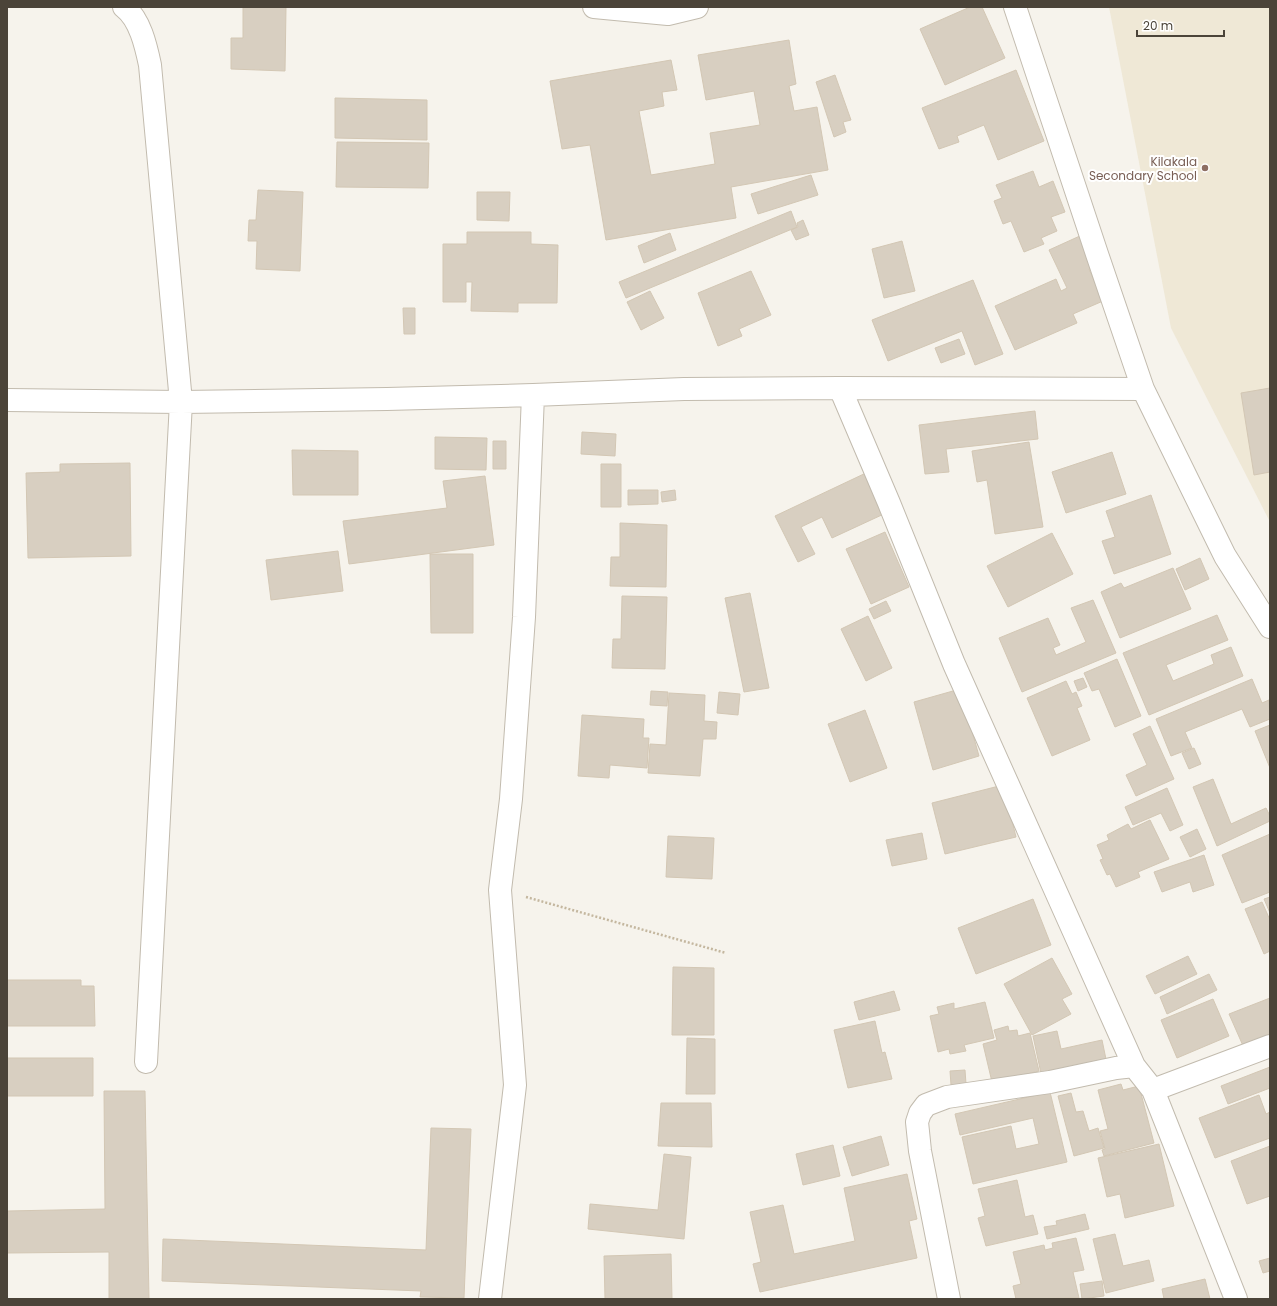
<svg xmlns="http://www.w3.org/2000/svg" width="1277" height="1306" viewBox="0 0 1277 1306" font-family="Poppins,sans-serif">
<rect width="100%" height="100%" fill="#f6f3ec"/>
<path fill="#efe8d6" d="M1109,7h161v515l-99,-194z"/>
<path fill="#d8cfc1" stroke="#d3c7b4" d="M243,7h43l-1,64 -54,-2v-31h12z
M970,7h12l23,51 -60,27 -25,-56z
M789,40l7,44 -7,2 5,25 23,-4 11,63 -97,17 5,31 -130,22 -16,-95 -28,4 -12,-68 121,-21 6,30 -15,2 2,14 -25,5 12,64 64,-11 -5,-31 50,-8 -6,-34 -48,9 -8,-45z
M1016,70l28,71 -46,19 -14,-35 -27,11 2,6 -20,7 -17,-41z
M835,75l16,45 -8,2 3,10 -12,5 -18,-55z
M335,98l92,2v40l-92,-2z
M337,142l92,1 -1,45 -92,-1z
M1033,171l6,16 14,-6 12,31 -14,5 6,14 -16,7 3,6 -20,8 -13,-31 -8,3 -9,-23 8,-3 -6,-13z
M811,175l7,20 -60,19 -7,-20z
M258,190l45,2 -3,79 -44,-2 1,-28h-9l1,-21h7z
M477,192h33l-1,29 -32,-1z
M791,211l6,16 -171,71 -7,-16z
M803,220l6,15 -13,5 -5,-10 7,-3 -1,-4z
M467,232h64v12l27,1 -1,58h-39v9l-47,-1 1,-29h-6v20h-23v-58h24z
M670,233l6,17 -32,13 -6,-17z
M1082,235l14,31 -7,3 14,32 -30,13 4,9 -62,27 -20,-44 61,-27 5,12 6,-3 -18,-38z
M902,241l13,50 -31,7 -12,-49z
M751,271l20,44 -32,14 3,7 -24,10 -20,-53z
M973,280l30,74 -28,11 -13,-34 -74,30 -16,-41z
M650,291l14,27 -23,12 -14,-28z
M403,308h12v26h-11z
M959,339l6,15 -24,9 -6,-15z
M1270,388v84l-16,3 -13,-82z
M1035,411l3,28 -92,10 3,23 -24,2 -6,-49z
M582,432l34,2 -1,22 -34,-2z
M435,437l52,1 -1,32 -51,-1z
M493,441h13v28h-13z
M1029,442l14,85 -48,7 -8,-54 -10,2 -5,-31z
M292,450l66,1v44h-65z
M1112,452l14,42 -60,19 -14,-41z
M130,463l1,93 -103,2 -2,-85 34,-1v-8z
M601,464h20v43h-20z
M868,472l18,41 -54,25 -10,-21 -21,10 14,27 -17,8 -23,-46z
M485,476l9,69 -145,19 -6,-43 104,-13 -4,-27z
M628,490h30v14l-30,1z
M675,490l1,10 -14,2 -1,-10z
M1151,495l20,59 -57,20 -12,-33 13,-4 -9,-26z
M620,523l47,2 -1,62 -56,-1 1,-29h9z
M885,532l24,55 -38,17 -25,-55z
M1052,533l21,41 -65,33 -21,-41z
M338,551l5,40 -72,9 -5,-40z
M430,554h43v79h-42z
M1200,558l9,21 -24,11 -9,-21z
M1173,568l18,41 -71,29 -19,-46 20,-9 3,5z
M750,593l19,95 -25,4 -19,-94z
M622,596l45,1 -2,72 -53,-1 1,-29h8z
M1093,600l23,53 -94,39 -23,-54 49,-20 12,27 -7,3 3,7 30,-13 -15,-34z
M886,601l5,10 -17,8 -5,-10z
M1217,615l11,25 -62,25 7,16 41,-17 -3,-9 20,-8 12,29 -94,39 -26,-62z
M868,616l24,52 -26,13 -25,-52z
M1117,659l24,57 -26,11 -16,-38 -7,2 -8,-18z
M1083,678l4,9 -9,4 -4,-10z
M1252,679l10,24 7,-3 1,19 -20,8 -8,-18 -57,23 7,16 -21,8 -15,-37z
M1066,681l6,13 4,-2 6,14 -5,2 13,32 -38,16 -25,-58z
M960,689l19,67 -46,14 -19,-68z
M651,691l17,1 -1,14 -17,-1z
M719,692l21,2 -2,21 -21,-2z
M669,693l36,2 -1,26 13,1 -1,17h-13l-3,37 -52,-3 2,-29 16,1z
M865,710l22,58 -37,14 -22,-58z
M582,715l62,4 -1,19h6l-2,30 -37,-3 -1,13 -31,-2z
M1270,725v43l-15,-37z
M1150,726l24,53 -38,17 -10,-21 21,-10 -14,-31z
M1194,748l7,16 -12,5 -7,-16z
M1213,779l18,45 35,-16 4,8v5l-53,25 -24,-59z
M1003,785l13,52 -71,17 -13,-51z
M1167,788l16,37 -13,6 -9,-18 -28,12 -8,-18z
M1150,820l19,39 -31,13 2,5 -24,10 -6,-13 -3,1 -7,-15 3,-1 -6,-14 12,-5 -2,-5 21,-11 3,5z
M1197,829l9,20 -16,8 -10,-20z
M922,833l5,26 -35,7 -6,-26z
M1270,834v58l-28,11 -20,-48z
M668,836l46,2 -2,41 -46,-2z
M1204,855l10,30 -21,7 -3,-10 -28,10 -8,-20z
M1270,897v16l-6,-14z
M1033,899l18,46 -75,29 -18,-46z
M1262,902l8,18v31l-6,3 -19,-45z
M1188,956l9,18 -42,20 -9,-18z
M1052,958l20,36 -10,5 9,15 -39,21 -28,-51z
M673,967l41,1v67h-42z
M1209,974l8,16 -50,24 -7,-17z
M7,980h74v6h13l1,40h-88z
M894,991l6,19 -41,10 -5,-18z
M1270,998v40l-26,10 -15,-34z
M1213,999l16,37 -52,22 -16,-38z
M985,1002l9,36 -30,7 2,6 -16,3 -1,-5 -11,3 -8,-36 9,-2 -2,-7 17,-4v6z
M875,1021l7,32 3,-1 7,27 -44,9 -14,-58z
M1008,1026l1,5 8,-1 1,6 12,-3 9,38 -47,11 -9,-38 14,-4 -3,-10z
M1057,1031l4,18 41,-9 5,24 -65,14 -9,-42z
M687,1038l28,1v55h-29z
M7,1058h86v38h-86z
M1270,1067v21l-42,16 -7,-18z
M965,1070l1,14 -15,1 -1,-14z
M1121,1084l2,6 16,-4 15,57 -50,13 -2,-6 3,-1 -5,-18 8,-2 -10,-39z
M104,1091h41l4,208h-40v-47l-102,1v-42l98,-2z
M1050,1092l17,70 -94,22 -11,-47 49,-11 5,23 23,-5 -6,-26 -73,17 -5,-21z
M1071,1093l5,19 7,-1 6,20 9,-3 6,20 -30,8 -16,-60z
M1259,1095l7,19 4,-2v26l-55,20 -16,-40z
M661,1103h50l1,44 -54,-1z
M431,1128l40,1 -7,169 -44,-1 1,-6 -259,-10 1,-42 263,11z
M881,1136l8,29 -37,11 -9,-29z
M1159,1144l15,62 -49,12 -5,-24 -13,3 -9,-39z
M833,1145l7,31 -37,9 -7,-31z
M1270,1146v50l-23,8 -16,-43z
M664,1154l27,3 -7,82 -96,-10 2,-25 68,6z
M907,1174l10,45 -8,2 8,37 -157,34 -7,-28 8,-2 -11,-50 33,-7 11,49 61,-13 -11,-53z
M1017,1180l8,37 8,-2 5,19 -52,12 -8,-28 7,-2 -7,-27z
M1085,1214l4,15 -42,10 -3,-12 13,-2 -1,-4z
M1115,1234l8,32 26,-6 5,21 -48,12 -13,-54z
M1076,1238l8,32 -11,2 6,26 -63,1 -3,-13 8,-2 -8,-32 31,-7 1,5 8,-2 -1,-5z
M671,1254l1,45h-67l-1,-43z
M1270,1258v13l-7,2 -4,-12z
M1205,1279l5,20h-46l-2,-10z
M1102,1281l2,15 -22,3 -2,-15z"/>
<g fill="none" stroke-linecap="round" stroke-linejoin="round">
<g stroke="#c2bbae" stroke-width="24">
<path id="minor" d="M124,7c16,12 22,39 26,58l31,337 -35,660
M594,7l74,7 29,-7
M1015,7l82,247 46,135 82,167 45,71
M840,388l49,115 65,161 180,402 19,24 83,209
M7,400l174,2 206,-3 146,-4 151,-6 156,-1 303,1
M1153,1090l117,-44
M490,1299l25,-214 -15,-195 11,-91 13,-182 9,-222
M949,1299l-29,-148 -3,-29 3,-9 6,-8 21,-8 103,-15 66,-14 18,-2"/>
</g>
<path stroke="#c4b79f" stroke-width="2.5" stroke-dasharray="2 2" stroke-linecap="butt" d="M526,897l200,56"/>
<use href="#minor" stroke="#fff" stroke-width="22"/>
</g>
<circle fill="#8d6e63" stroke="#fff" stroke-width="1.5" cx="1205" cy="168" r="4"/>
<g text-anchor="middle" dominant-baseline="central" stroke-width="4" stroke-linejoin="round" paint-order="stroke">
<g font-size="12" fill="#785e54" stroke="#fff" text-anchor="end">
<text x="1197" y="161">Kilakala<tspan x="1197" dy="14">Secondary School</tspan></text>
</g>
</g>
<rect width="1277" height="1306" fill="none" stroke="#4b4439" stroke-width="16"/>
<path d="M1137 30v6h87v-6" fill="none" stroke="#4b4439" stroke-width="2"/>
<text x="1143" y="30" font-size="12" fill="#4b4439" stroke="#ffffff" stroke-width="3" paint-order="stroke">20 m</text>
</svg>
